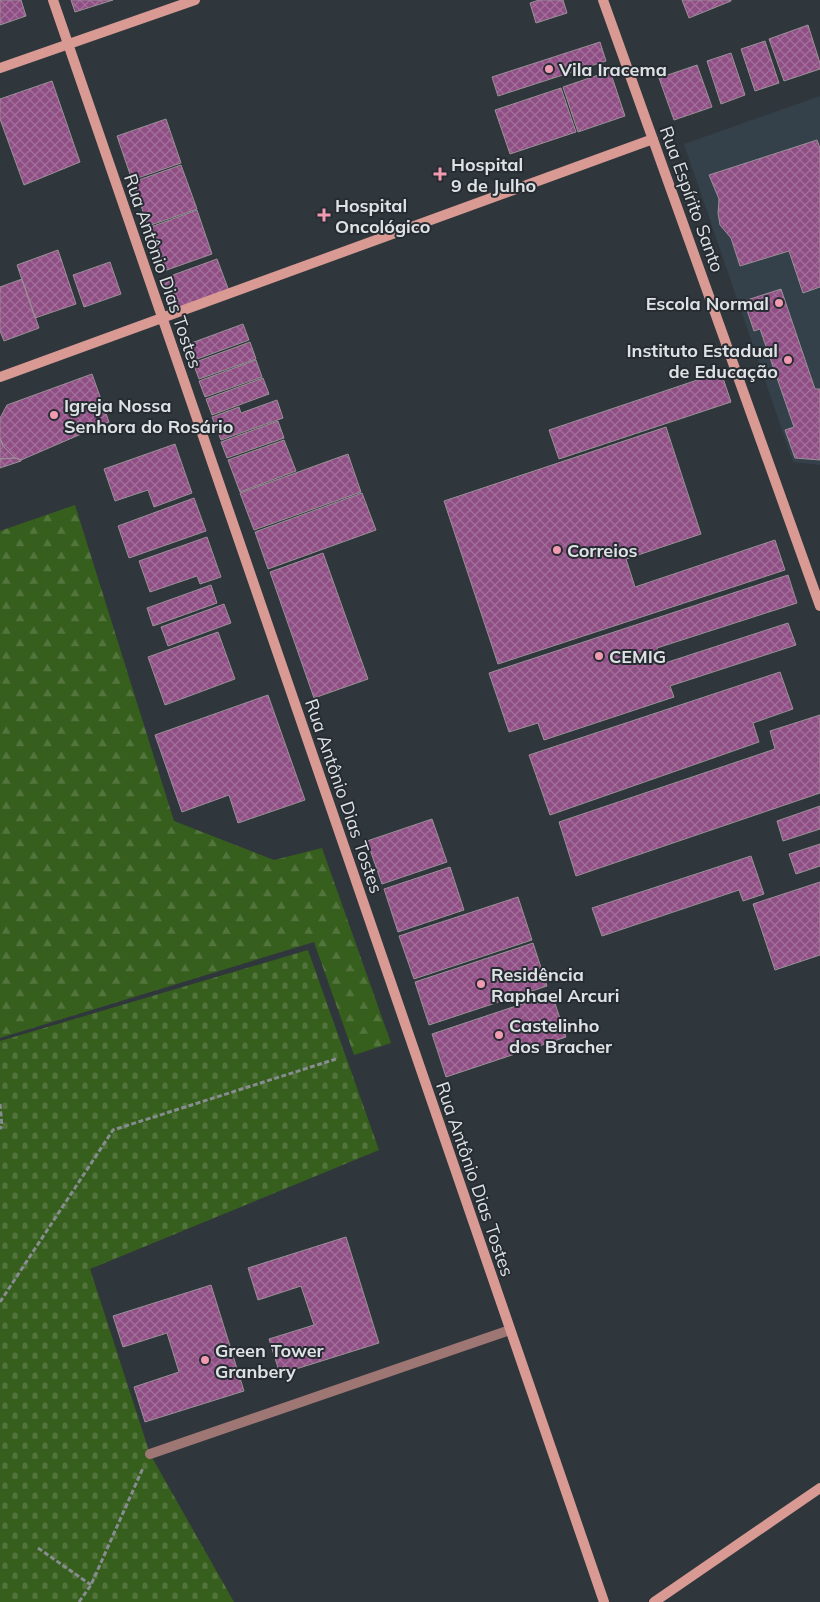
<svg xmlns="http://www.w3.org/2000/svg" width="820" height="1602" viewBox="0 0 820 1602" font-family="Mulish,sans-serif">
<defs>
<pattern id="forest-firs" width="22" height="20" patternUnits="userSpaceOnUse" patternTransform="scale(1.25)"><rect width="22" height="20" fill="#365e1c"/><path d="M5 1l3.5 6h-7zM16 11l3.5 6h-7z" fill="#53753d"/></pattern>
<pattern id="cemetery-stones" width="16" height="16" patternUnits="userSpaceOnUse" patternTransform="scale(1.25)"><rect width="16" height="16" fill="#365e1c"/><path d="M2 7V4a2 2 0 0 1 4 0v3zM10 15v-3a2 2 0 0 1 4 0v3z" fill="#53753d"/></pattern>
<pattern id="building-cross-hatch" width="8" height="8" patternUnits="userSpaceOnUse" patternTransform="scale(1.25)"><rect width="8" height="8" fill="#8f4e84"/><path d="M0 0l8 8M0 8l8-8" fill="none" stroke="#a3709b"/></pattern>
</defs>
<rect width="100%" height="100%" fill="#30373c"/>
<path fill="#34404a" d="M820,96v369l-27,-3 -109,-318z"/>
<path fill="url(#forest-firs)" d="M75,505l99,316 100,39 48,-12 69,195 -37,12 -40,-113 -314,96v-507z"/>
<path fill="url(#cemetery-stones)" d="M308,950l71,200 -289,119 60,185 84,148h-234v-561z"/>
<path fill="url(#building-cross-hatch)" stroke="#999096" d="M0,0h21l5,16 -26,9z
M71,0h42l-38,12z
M539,0h24l4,13 -31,10 -6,-20z
M682,0h49v1l-42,17z
M808,25l12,38v6l-36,12 -15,-42z
M765,41l14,42 -24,8 -14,-42z
M600,42l6,19 -108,35 -6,-19z
M731,53l14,42 -24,9 -14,-43z
M697,65l15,42 -38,13 -15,-42z
M610,71l15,45 -47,16 -15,-45z
M52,81l28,81 -56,23 -24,-66v-20z
M561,88l15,44 -66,22 -15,-44z
M166,119l15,44 -49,17 -15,-44z
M817,140l3,8v139l-17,6 -14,-42 -49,15 -9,-28 -11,-13 -2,-12 1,-14 -10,-24z
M181,165l16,44 -49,17 -15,-44z
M197,210l15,44 -48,17 -16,-43z
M58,250l18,54 -41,14 -18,-53z
M217,259l12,32 -55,20 -12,-32z
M110,262l11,32 -37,13 -11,-32z
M22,279l17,49 -35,13 -4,-10v-44z
M781,289l34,100h5v71l-25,-2 -10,-28 9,-3 -34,-98 -6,2 -10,-30z
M243,324l6,16 -57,21 -6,-16z
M250,342l6,17 -57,20 -6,-16z
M256,360l6,17 -57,20 -6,-16z
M721,372l10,30 -172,57 -10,-29z
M92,374l17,48 -88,38 -6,-2 -12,-12 -3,-8v-20l7,-13z
M263,378l6,16 -57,21 -6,-16z
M277,400l6,18 -62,22 -9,-23 27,-10 2,6z
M278,421l6,17 -57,20 -6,-16z
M666,427l35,107 -75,25 9,28 140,-47 10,30 -287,94 -54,-163z
M0,438l3,8 12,12 -15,1z
M284,440l12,31 -56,21 -12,-32z
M175,444l17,49 -38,14 -6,-17 -33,11 -11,-32z
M348,454l13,38 -107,38 -14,-37z
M15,458l6,2v1l-21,7v-9z
M362,493l14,37 -108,39 -13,-37z
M194,498l12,33 -77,27 -11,-32z
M207,537l14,40 -21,7 -3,-8 -47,16 -11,-31z
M323,553l45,126 -54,19 -44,-126z
M788,575l9,28 -140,45 5,16 126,-41 8,22 -126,41 4,11 -130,43 -6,-17 -29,9 -20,-59z
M211,585l6,18 -64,23 -6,-18z
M224,604l7,19 -63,23 -7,-19z
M218,632l17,47 -70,26 -17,-48z
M780,672l13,37 -40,14 6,19 -209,73 -21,-60z
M268,695l37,105 -67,23 -9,-28 -47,17 -27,-77z
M820,715v78l-244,83 -17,-54 216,-73 -5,-18z
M820,806v23l-37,12 -6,-20z
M432,819l15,43 -65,22 -15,-43z
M820,844v22l-24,8 -7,-20z
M751,856l13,38 -21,7 -4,-11 -137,46 -10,-28z
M450,867l14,43 -66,22 -14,-43z
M820,882v73l-45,15 -22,-66z
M518,897l14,43 -118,39 -15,-43z
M533,943l14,43 -118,39 -14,-43z
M552,994l14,43 -120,40 -14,-43z
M346,1237l33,106 -99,31 -11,-35 45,-14 -13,-39 -43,14 -10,-32z
M211,1285l33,106 -99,31 -11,-35 45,-15 -12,-39 -44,14 -10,-31z"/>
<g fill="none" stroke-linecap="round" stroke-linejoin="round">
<path stroke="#878c90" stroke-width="3" stroke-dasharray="5 2.5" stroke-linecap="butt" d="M0,1104l2,22 -2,3
M0,1302l113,-172 223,-71
M38,1548l53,37
M79,1602l12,-17 52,-117"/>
<path stroke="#9e7673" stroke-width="10" d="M150,1454l360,-124"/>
<path stroke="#d99a94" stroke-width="10" d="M53,0l551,1602
M603,0l217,606
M0,68l195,-68
M0,377l653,-238
M654,1602l166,-114"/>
</g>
<g fill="#f19ab1" stroke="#262c32" stroke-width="2">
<circle cx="549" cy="69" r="5"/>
<path d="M437.5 166.5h5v5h5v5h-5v5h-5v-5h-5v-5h5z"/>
<path d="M321.5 207.5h5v5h5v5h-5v5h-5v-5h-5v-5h5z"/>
<circle cx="779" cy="303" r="5"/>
<circle cx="788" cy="360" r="5"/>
<circle cx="54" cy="415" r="5"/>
<circle cx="557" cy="550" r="5"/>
<circle cx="599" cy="656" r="5"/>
<circle cx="481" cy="984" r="5"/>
<circle cx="499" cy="1035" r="5"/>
<circle cx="205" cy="1360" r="5"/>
</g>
<g text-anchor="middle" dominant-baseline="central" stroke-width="4" stroke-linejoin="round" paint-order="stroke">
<g font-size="18" font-weight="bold" fill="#dee2e5" stroke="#262c32" text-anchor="start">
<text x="559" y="69">Vila Iracema</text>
<text x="451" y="164">Hospital<tspan x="451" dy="21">9 de Julho</tspan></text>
<text x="335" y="205">Hospital<tspan x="335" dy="21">Oncológico</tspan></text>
<text x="769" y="303" text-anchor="end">Escola Normal</text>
<text x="778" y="350" text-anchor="end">Instituto Estadual<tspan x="778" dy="21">de Educação</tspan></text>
<text x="64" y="405">Igreja Nossa<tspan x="64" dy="21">Senhora do Rosário</tspan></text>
<text x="567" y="550">Correios</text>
<text x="609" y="656">CEMIG</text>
<text x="491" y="974">Residência<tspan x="491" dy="21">Raphael Arcuri</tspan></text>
<text x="509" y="1025">Castelinho<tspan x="509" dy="21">dos Bracher</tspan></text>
<text x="215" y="1350">Green Tower<tspan x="215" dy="21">Granbery</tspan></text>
</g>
<g font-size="18" fill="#dee2e5" stroke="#262c32">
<text transform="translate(692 199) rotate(70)">Rua Espírito Santo</text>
<text transform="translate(163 271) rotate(71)">Rua Antônio Dias Tostes</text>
<text transform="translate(344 796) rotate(71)">Rua Antônio Dias Tostes</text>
<text transform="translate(475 1179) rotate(71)">Rua Antônio Dias Tostes</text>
</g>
</g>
</svg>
